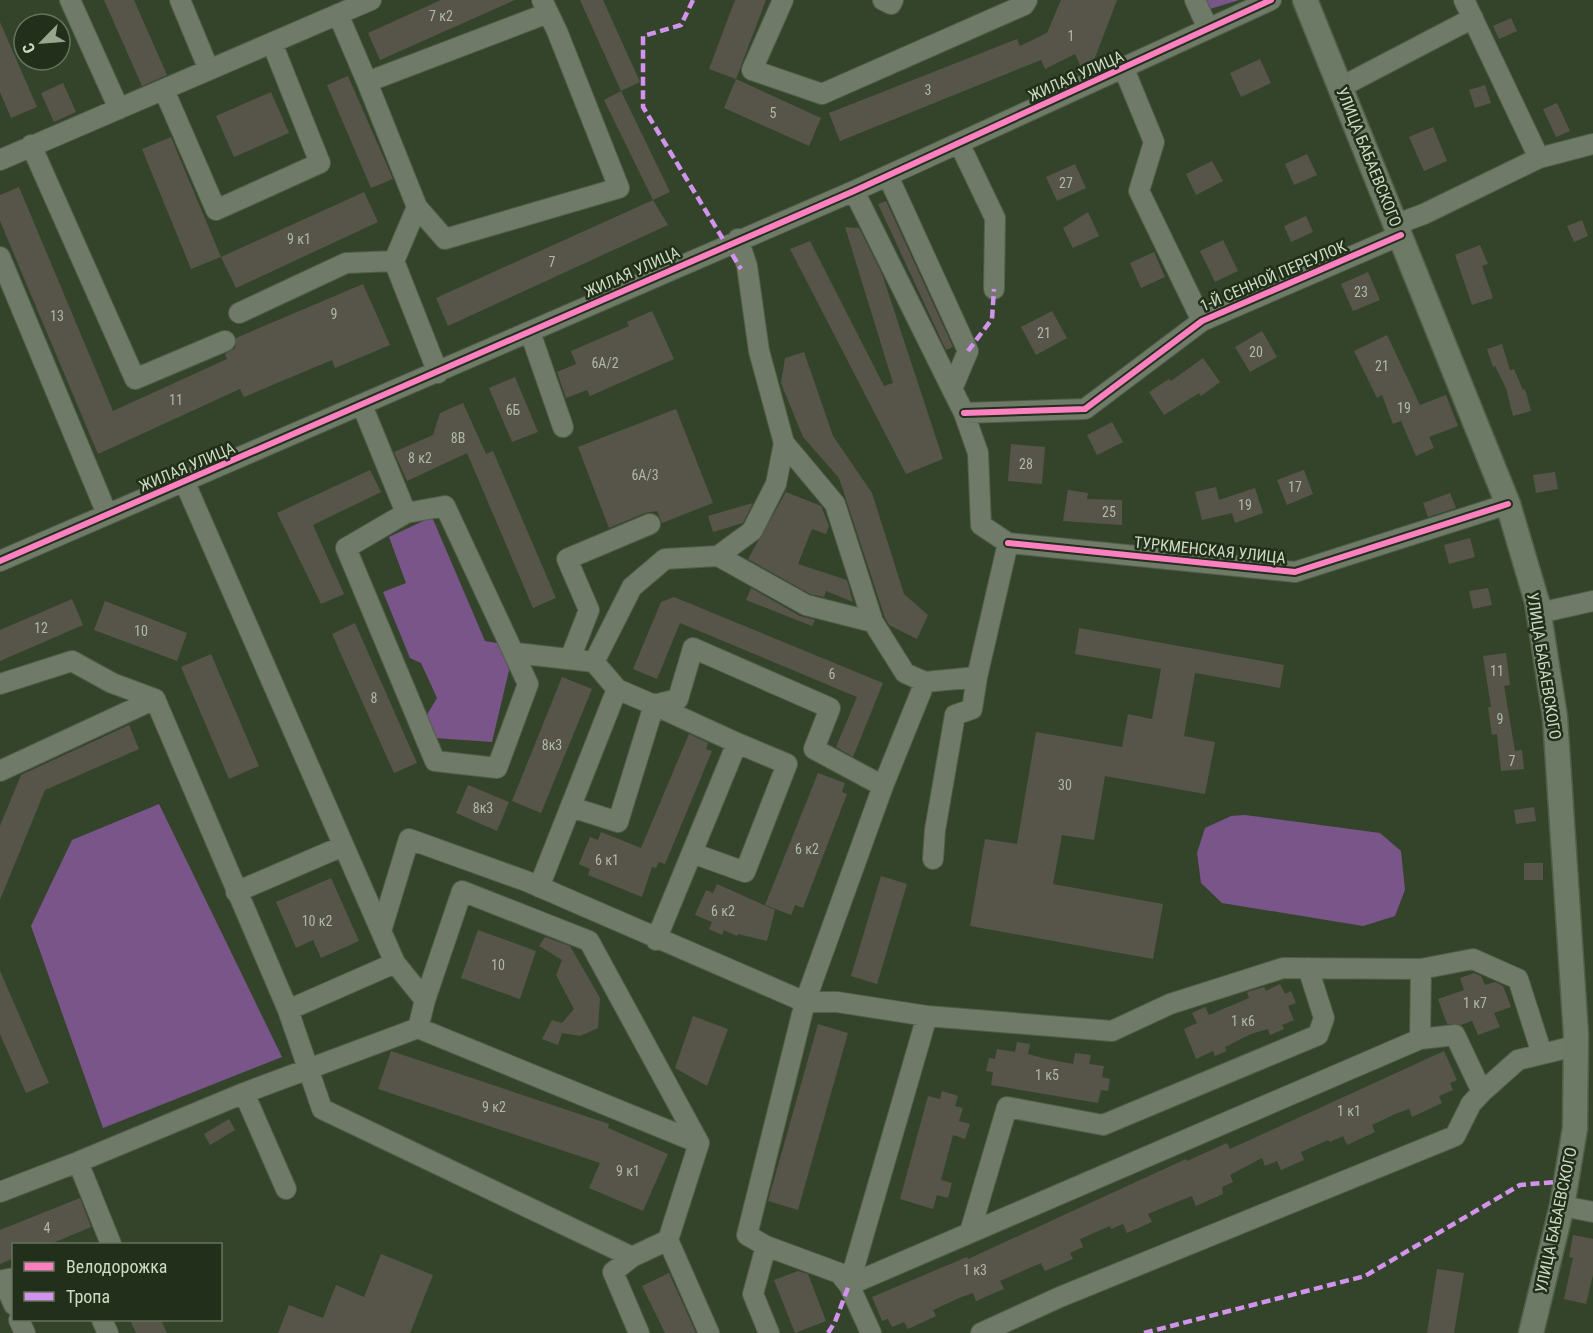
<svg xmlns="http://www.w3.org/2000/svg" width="1593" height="1333" viewBox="0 0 1593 1333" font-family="'Roboto Condensed',sans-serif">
<rect width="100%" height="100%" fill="#34442a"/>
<path fill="#795589" d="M1205,0h34l-29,9z
M432,517l53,124 17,3 9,18 -19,80 -57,-4 -10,-20 12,-20 -16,-35 -11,-5 -27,-66 23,-9 -17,-46z
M159,804l123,253 -179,71 -72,-202 41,-86z
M1245,815l135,18 21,18 4,39 -10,26 -32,10 -141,-23 -21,-20 -4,-30 8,-25 26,-12z"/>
<path fill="#575549" d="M104,0h30l33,75 -25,11z
M441,0h74l-135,60 -12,-27z
M580,0h23l37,82 -19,9z
M735,0h31l-30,79 -27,-10z
M1061,0h56l-24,63 -11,6 -7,-15 -30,15 -4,-9 -201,81 -11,-28 188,-74 3,7 27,-13z
M1511,18l6,13 -18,8 -6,-13z
M0,22l37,85 -26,11 -11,-26z
M1260,59l11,24 -30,14 -11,-24z
M348,76l45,103 -22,9 -44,-103z
M736,79l85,39 -12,28 -85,-38z
M63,83l13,29 -22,10 -13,-29z
M1485,85l6,18 -16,5 -6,-18z
M621,91l49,101 -17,8 -49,-100z
M271,92l18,41 -55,24 -18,-41z
M1557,103l13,28 -14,6 -13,-28z
M1433,127l14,34 -23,10 -15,-34z
M171,137l50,120 -30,12 -49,-120z
M1307,154l10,21 -23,10 -9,-21z
M1212,161l11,20 -27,14 -10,-21z
M1075,164l11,24 -29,13 -11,-24z
M19,187l94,224 114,-52 -2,-5 10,-6 1,-10 127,-54 27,61 -55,23 -3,-8 -88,37 -4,-8 -142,65 -98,-233v-26z
M364,192l14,30 -142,66 -15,-31z
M653,200l15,25 -220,101 -12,-28z
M886,201l67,146 -7,3 -68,-146z
M1088,212l11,24 -26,12 -10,-20z
M1306,216l7,16 -22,10 -7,-16z
M1582,220l6,16 -14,6 -7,-16z
M845,227l14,1 23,46 61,185 -37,15 -116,-225 20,-8 74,145 9,-3z
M1223,240l15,31 -23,11 -15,-31z
M1480,245l8,19 -6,2 11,32 -21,7 -17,-50z
M1154,252l11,25 -24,11 -11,-25z
M1368,272l12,28 -27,11 -12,-27z
M652,311l22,48 -84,37 -3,-6 -21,8 -9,-26 19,-8 -5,-13 58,-25 -2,-4z
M1052,311l15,27 -31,17 -15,-28z
M1262,331l15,26 -27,15 -15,-25z
M1387,335l33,70 26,-10 12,31 -29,11 5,11 -18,8 -15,-35 -8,3 -11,-29 -5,3 -23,-47z
M1502,344l8,26 4,-1 9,21 2,-1 6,22 -18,5 -7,-28 -11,-22 -2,1 -6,-18z
M804,352l29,84 39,57 32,101 24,21 -11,24 -28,-14 -4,-7 -46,-140 -36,-41 -22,-54 4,-25z
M1203,358l17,24 -19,14 -2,-3 -35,22 -15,-23 20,-13 2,2z
M515,377l23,55 -26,10 -23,-54z
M463,403l23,51 7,-3 63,147 -23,10 -66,-155 -60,28 -13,-29 39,-17 7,-22z
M676,409l37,94 -51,20 -5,-12 -12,2 -36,15 -31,-81z
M1112,422l11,20 -26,13 -10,-20z
M1011,444l34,3 -3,37 -34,-3z
M370,470l11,22 -68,33 31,69 -23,10 -44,-91z
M1304,470l9,24 -26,11 -10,-25z
M1555,472l3,17 -22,4 -3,-18z
M1216,487l3,13 36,-12 8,25 -28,10 -3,-10 -30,7 -7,-28z
M1068,490l20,3 -1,6 35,1v25l-59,-4z
M786,492l35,14 8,20 -3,8 -14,-5 -14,35 49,16 6,22 -27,-11 -2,6 -14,-3 -62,-35z
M1450,493l6,15 -28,9 -5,-14z
M753,503l-10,20 -30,9 -5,-16z
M1470,538l5,19 -26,7 -5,-19z
M751,588l49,28 15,4 -3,6 -66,-26z
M1488,588l4,17 -19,4 -4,-18z
M674,597l209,86 -30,74 -17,-10 21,-50 -177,-74 -23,56 -24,-10 28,-67z
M72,599l11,26 -83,36v-31z
M105,601l82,32 -10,28 -83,-31z
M355,623l62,140 -23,10 -62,-139z
M1079,628l205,37 -4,23 -85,-15 -11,63 31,6 -10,52 -100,-18 -11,64 -32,-5 -9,49 110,20 -10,55 -183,-33 15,-87 32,5 19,-112 86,15 6,-33 24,5 9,-50 -86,-15z
M1506,653l4,32 -6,1 11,65 7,-1 2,19 -23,2 -4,-37 -5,1 -4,-28h3l-8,-51z
M211,654l48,112 -30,13 -48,-112z
M562,677l30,12 -51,124 -29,-12z
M129,725l10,24 -94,41 -45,110v-74l21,-51z
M689,734l19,9 -2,6 6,2 -47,113 -6,-2 -3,6 -4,-1 -10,30 -54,-22 2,-6 -11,-5 11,-27 8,3 3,-8 40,16z
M818,773l27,10 -3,9 5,2 -44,114 -8,-3 -4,10 -26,-10z
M468,785l41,17 -12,29 -41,-18z
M1534,807l2,14 -20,3 -2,-14z
M1524,863h19v17h-19z
M881,876l26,8 -30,100 -26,-8z
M331,878l28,63 -38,17 -8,-18 -17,8 -20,-46z
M717,884l58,26 -8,31 -29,-7 -1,2 -13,-6 -2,5 -13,-6 3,-7 -17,-7 11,-25 7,3z
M478,930l58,21 -16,48 -59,-21z
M545,937l25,9 30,52 -2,30 -18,8 -18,-3 -4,12 -16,-6 10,-19 10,3 12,-14 -18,-34 6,-15 -23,-14z
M0,971l49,112 -23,10 -26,-59z
M1474,973l7,3 4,9 10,-3 8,4 8,21 -17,6 6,14 -22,8 -6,-14 -11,4 -14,-1 -9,-25 26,-9 -4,-12z
M1280,984l5,10 6,-3 5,12 -8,3 6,14 -12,5 2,4 -14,6 -2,-6 -17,5 -26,13 1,4 -11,5 -2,-5 -17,8 -12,-30 13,-6 -5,-10 13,-6 4,8 40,-17 -2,-6 17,-5 2,4z
M693,1016l35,13 -21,57 -32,-18z
M818,1024l30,9 -50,177 -30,-9z
M1017,1042l13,2 -2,10 14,4 31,6 2,-11 16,2 -2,9 15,2 -2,11 8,2 -2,12 -7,-1 -3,13 -107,-18 2,-13 -7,-1 3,-13 6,1 2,-10 18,3z
M391,1051l218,73 -1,4 60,26 -25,57 -54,-23 11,-25 -222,-74z
M1444,1051l13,29 -7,3 3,7 -14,6 3,7 -30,14 -3,-8 -14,5 -23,11 3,7 -28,13 -4,-9 -13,6 -2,-2 -27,12 3,8 -23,10 -4,-9 -12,5 -3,-8 -32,17 3,7 -11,5 1,7 -27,12 -4,-10 -13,5 -31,13 4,8 -25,11 -4,-9 -12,5 -1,-3 -30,13 3,8 -13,6 3,6 -28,12 -4,-8 -14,6 -27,12 4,8 -28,12 -3,-8 -14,5 -26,12 3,6 -28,13 -4,-7 -12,5 -4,-8 -6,2 -10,-24 95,-40 1,2 218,-100 1,2 40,-18 3,6z
M942,1091l16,5 -3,10 8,2 -4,13 11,3 -5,15 -12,-4 -12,45 11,3 -4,15 -11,-3 -4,14 -33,-10 28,-103 12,3z
M229,1119l6,11 -25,15 -6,-11z
M80,1198l11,29 -43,18h-34v13l-14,6v-34z
M1573,1235l20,4v36l-7,29 -22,-5 9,-41 -4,-1z
M381,1254l52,21 -23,58h-132l11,-28 34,13 13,-33 28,12z
M1437,1269l27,4 -10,60h-27z
M798,1271l10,3 18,47 -31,12 -21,-53z
M669,1273l27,60h-31l-23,-47z
M130,1320h31l6,13h-31z"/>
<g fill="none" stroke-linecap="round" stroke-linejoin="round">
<g stroke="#515e48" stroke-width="22">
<path id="minor" d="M70,0l49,109
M180,0l29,70
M542,0l15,31 62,157 -174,51 -28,-32 -50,-125 181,-69
M783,0l-31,70 70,24 202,-89 3,-5
M883,0l8,4 2,-4
M1195,0l13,29
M1464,0l75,158
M338,14l29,68
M1124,69l30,73 -15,49 63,130
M1341,87l132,-69
M164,90l52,120 104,-47 -48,-120
M959,143l36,75 -1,71
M31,145l104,234 90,-38
M0,160l371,-160
M854,191l98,198
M1397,224l27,-10 115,-56 54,-14
M738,239l9,27 12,85 25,92 51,61 38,118 32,51 20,9 52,-5 31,-134 -27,-18 -3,-72 -14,-40 -12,-24 16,-38 -80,-175
M0,257l107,257
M394,261l23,-54
M239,313l107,-50 48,-2 44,112
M530,332l33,95
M362,405l44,108 39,-7 83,178 -31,84 -62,-7 -89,-213 60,-35
M964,413l121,-4 117,-88 199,-86
M185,483l210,480 30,37 -7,28 281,115 -31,97 41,93
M1008,543l287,29 213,-68
M718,556l34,-25 24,-47 8,-41
M0,561l854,-370 417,-191
M1539,613l54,-12
M516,653l78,9 38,-75 33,-28 53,-3 88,49 67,17
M570,659l19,-49 -22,-51 83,-35
M594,662l23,27
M0,684l72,-23 40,22 43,16 -155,72
M155,699l133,311 34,99 310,148 36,-17
M654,705l24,-6 15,-51 137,60 -16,41 69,37 -78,216 -58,233 19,11 -13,48 16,39
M654,705l83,38
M883,786l42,-104
M933,859l2,-29 20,-115 17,-6 5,-32
M539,887l78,-198 37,16 -36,117 -47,-15
M236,892l107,-46
M381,931l28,-92 117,42 279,121h32l90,14 -78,269 571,-246
M656,940l81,-197 50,21 -42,108 -53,-19
M1421,969l52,-10 45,20 24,75
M425,1000l37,-109 127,50 110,202
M288,1010l107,-47
M927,1016l185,15 58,-27 113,-36 138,1 -1,70 35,-4 27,57 -11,12 -16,32 -395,161 -79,36
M1482,1092l36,-32 57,-14
M78,1162l166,-69
M286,1189l-42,-96 174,-65
M0,1192l78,-30 33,82
M1562,1206l31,6
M970,1232l37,-125 96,18 215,-90 6,-17 -16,-50
M766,1246l73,27 10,12 22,48
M632,1257l-19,15 26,61
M14,1278l-11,2 11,25
M19,1320l6,13
M102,1320l6,13"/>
</g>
<g stroke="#515e48" stroke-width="27">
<path id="major" d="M1305,0l203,504 29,98 18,115 21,318 -1,93 -13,78 -31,127"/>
</g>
<use href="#minor" stroke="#6f7a68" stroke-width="20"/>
<use href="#major" stroke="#6c7a66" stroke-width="24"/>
<path stroke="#d193ec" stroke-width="4.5" stroke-dasharray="9 4.5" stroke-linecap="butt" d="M693,0l-12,25 -38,11v71l98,162
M968,351l24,-32 2,-30
M828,1333l7,-11 14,-37
M1144,1333l221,-57 155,-91 46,-4"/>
<g stroke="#222f1b" stroke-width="10">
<path id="cycleway" d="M964,413l121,-4 117,-88 199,-86
M1008,543l287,29 213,-68
M0,561l854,-370 417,-191"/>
</g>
<use href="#cycleway" stroke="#ff80c0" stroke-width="6"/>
</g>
<g text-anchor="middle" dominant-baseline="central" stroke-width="5" stroke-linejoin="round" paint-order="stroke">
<g font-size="14" fill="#aebaa4">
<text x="441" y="16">7 к2</text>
<text x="1071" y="36">1</text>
<text x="928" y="90">3</text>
<text x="773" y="113">5</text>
<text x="1066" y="183">27</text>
<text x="299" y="239">9 к1</text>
<text x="552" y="262">7</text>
<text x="1361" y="292">23</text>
<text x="334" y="314">9</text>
<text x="57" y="316">13</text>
<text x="1044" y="333">21</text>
<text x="1256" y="352">20</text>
<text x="605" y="363">6А/2</text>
<text x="1382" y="366">21</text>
<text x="176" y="400">11</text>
<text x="1404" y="408">19</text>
<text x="513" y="410">6Б</text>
<text x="458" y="438">8В</text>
<text x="420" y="458">8 к2</text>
<text x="1026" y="464">28</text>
<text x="645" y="475">6А/3</text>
<text x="1295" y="487">17</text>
<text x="1245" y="505">19</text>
<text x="1109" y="512">25</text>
<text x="41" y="628">12</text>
<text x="141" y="631">10</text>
<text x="1497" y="671">11</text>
<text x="832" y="674">6</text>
<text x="374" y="698">8</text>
<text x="1500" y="719">9</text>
<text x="552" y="745">8к3</text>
<text x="1512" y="761">7</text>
<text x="1065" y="785">30</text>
<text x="483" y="808">8к3</text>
<text x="807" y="849">6 к2</text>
<text x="607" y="860">6 к1</text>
<text x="723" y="911">6 к2</text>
<text x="317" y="921">10 к2</text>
<text x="498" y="965">10</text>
<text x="1475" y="1003">1 к7</text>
<text x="1243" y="1021">1 к6</text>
<text x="1047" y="1075">1 к5</text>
<text x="494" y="1107">9 к2</text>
<text x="1349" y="1111">1 к1</text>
<text x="628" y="1171">9 к1</text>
<text x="47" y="1228">4</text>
<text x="975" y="1270">1 к3</text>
</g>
<g font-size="16" fill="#cbdcc2" stroke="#222f1b">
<text transform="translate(1076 76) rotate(-24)">ЖИЛАЯ УЛИЦА</text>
<text transform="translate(1369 157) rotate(68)">УЛИЦА БАБАЕВСКОГО</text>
<text transform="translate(632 272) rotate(-24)">ЖИЛАЯ УЛИЦА</text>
<text transform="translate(1273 276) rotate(-23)">1-Й СЕННОЙ ПЕРЕУЛОК</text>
<text transform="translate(187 467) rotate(-23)">ЖИЛАЯ УЛИЦА</text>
<text transform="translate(1210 550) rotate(6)">ТУРКМЕНСКАЯ УЛИЦА</text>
<text transform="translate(1544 666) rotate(81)">УЛИЦА БАБАЕВСКОГО</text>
<text transform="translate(1556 1220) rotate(-78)">УЛИЦА БАБАЕВСКОГО</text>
</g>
</g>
<rect x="12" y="1243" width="210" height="78" fill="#222f1b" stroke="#66745e" stroke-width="1.5"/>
<rect x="24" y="1262" width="30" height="9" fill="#ff80c0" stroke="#66745e" stroke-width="1.5"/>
<text x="66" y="1273" font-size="18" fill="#cbdcc2">Велодорожка</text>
<rect x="24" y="1292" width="30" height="9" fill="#d193ec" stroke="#66745e" stroke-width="1.5"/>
<text x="66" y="1303" font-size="18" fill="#cbdcc2">Тропа</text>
<g transform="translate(42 42) rotate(245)"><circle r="28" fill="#222f1b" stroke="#66745e" stroke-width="1.5"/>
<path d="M0-4.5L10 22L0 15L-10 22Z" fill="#96a78d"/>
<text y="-9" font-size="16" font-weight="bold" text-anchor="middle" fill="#cbdcc2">С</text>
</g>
</svg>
